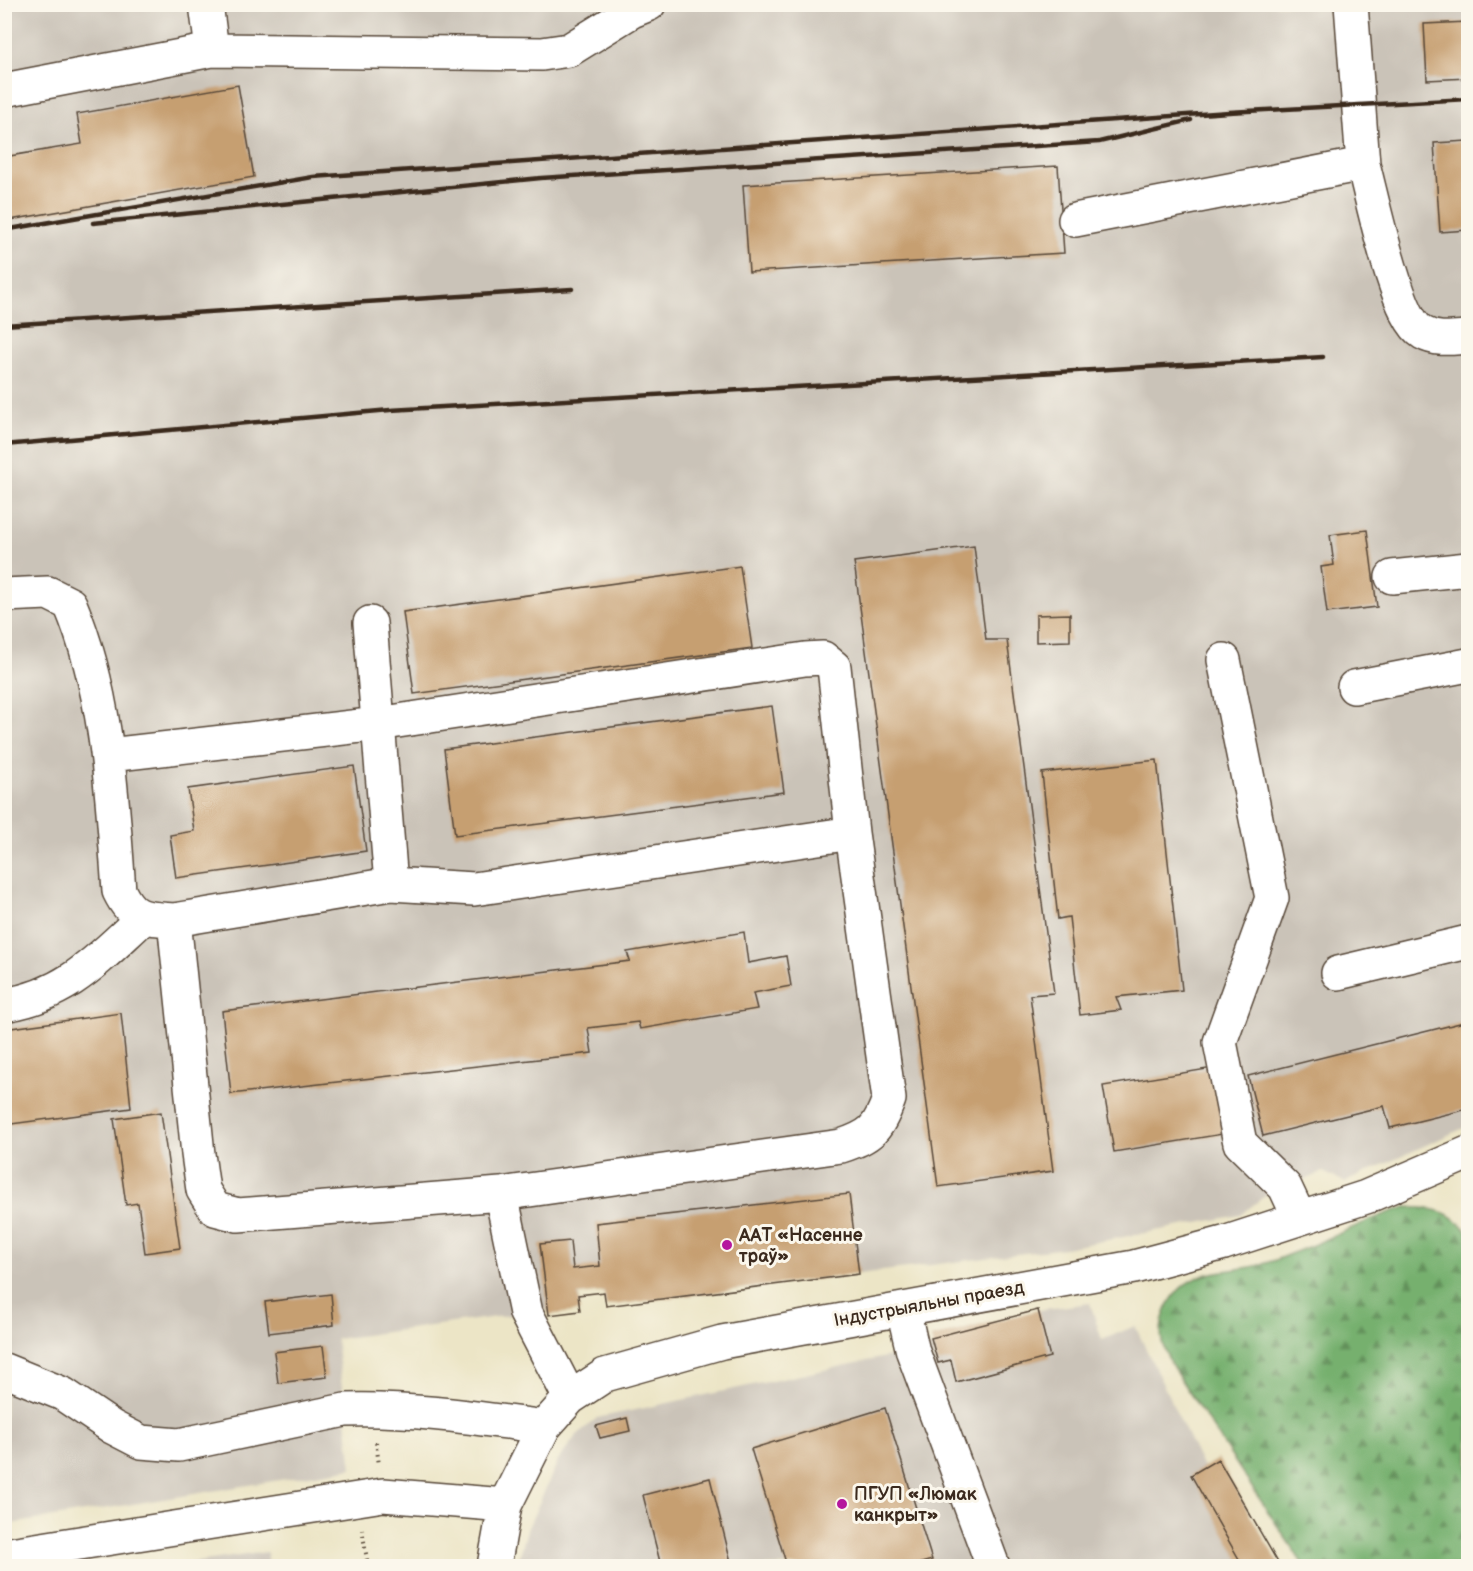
<svg xmlns="http://www.w3.org/2000/svg" width="1473" height="1571" viewBox="0 0 1473 1571" font-family="'Balsamiq Sans',sans-serif">
<defs>
<pattern id="forest-firs" width="22" height="20" patternUnits="userSpaceOnUse" patternTransform="scale(1.5)"><rect width="22" height="20" fill="#76b06e"/><path d="M5 1l3.5 6h-7zM16 11l3.5 6h-7z" fill="#628f5a"/></pattern>
</defs>
<rect width="100%" height="100%" fill="#fbf7ec"/>
<filter id="ink" filterUnits="userSpaceOnUse"><feTurbulence type="fractalNoise" baseFrequency=".0167" numOctaves="2"/><feDisplacementMap in="SourceGraphic" scale="12" xChannelSelector="R" yChannelSelector="G"/><feConvolveMatrix kernelMatrix="1 2 1 2 8 2 1 2 1" color-interpolation-filters="sRGB"/></filter>
<filter id="wash" filterUnits="userSpaceOnUse"><feTurbulence type="fractalNoise" baseFrequency=".008" numOctaves="4" result="noise"/><feDisplacementMap in="SourceGraphic" scale="24" xChannelSelector="R" yChannelSelector="G"/><feGaussianBlur stdDeviation="1.35" result="paint"/><feColorMatrix in="noise" values="0 0 0 0 0 0 0 0 0 0 0 0 0 0 0 0 0 1.4 0 .05"/><feComposite in="paint" operator="in"/></filter>
<g filter="url(#wash)">
<rect width="100%" height="100%" fill="#ece5c6"/>
<path fill="#cac3b8" d="M5,5h1463v1121l-123,56 -22,-10 -58,24 -25,19 -175,33 -459,58 -3,-14 -24,3 1,16 -31,4 -1,-5 -212,29 16,129 -347,57z
M1090,1303l12,37 33,-14 68,142 15,-9 62,107h-763l10,-36 31,-69 18,-25 21,-18 336,-71 -2,-9 107,-28z
M267,1552v14h-98z"/>
<path fill="url(#forest-firs)" stroke="#586d46" stroke-width="1.5" d="M1406,1207c28,1 42,2 62,25v334h-164l-127,-192c-13,-22 -22,-38 -11,-64 19,-43 55,-36 94,-45 10,-3 21,-7 30,-11 40,-14 75,-35 116,-47z"/>
<g id="blocks">
<path fill="#c69f71" d="M1435,4h33v3l-33,2z
M1468,22v56l-41,2 -3,-56z
M238,85l16,92 -250,44v-64l78,-13 -5,-30z
M1468,141v89l-28,2 -6,-89z
M1058,166l6,87 -315,19 -6,-87z
M1367,530l10,77 -50,6 -6,-46 13,-2 -4,-30z
M974,546l12,94h21l47,353 -24,2 23,176 -115,16 -84,-625z
M740,566l12,82 -338,46 -11,-82z
M1070,614v27l-34,1v-27z
M772,706l12,86 -329,43 -11,-86z
M1157,760l25,230 -66,7 5,13 -41,5 -11,-98 -11,2 -16,-146z
M354,766l12,85 -190,27 -6,-43 24,-4 -6,-42z
M744,932l4,31 38,-7 5,30 -38,7 4,16 -117,20 -2,-7 -50,6 4,25 -361,41 -9,-83 408,-50 -3,-9z
M121,1013l10,95 -127,17v-96z
M1468,1021v88l-78,19 -6,-22 -121,30 -15,-60z
M1219,1067l10,66 -115,19 -11,-66z
M161,1112l19,136 -35,5 -7,-50 -12,2 -12,-86z
M849,1194l10,80 -253,32 -2,-14 -26,3 2,16 -31,4 -9,-71 30,-3 3,28 27,-3 -4,-43z
M331,1294l3,31 -65,8 -4,-31z
M1038,1310l12,47 -94,25 -5,-22 -13,3 -7,-25z
M323,1346l4,31 -49,6 -4,-31z
M885,1408l47,152 -21,6h-124l-36,-117z
M627,1418l3,13 -30,7 -4,-12z
M1218,1459l62,107h-37l-52,-91z
M710,1478l22,88h-71l-18,-71z
M319,1562v4h-23v-1z"/>
</g>
</g>
<g filter="url(#ink)">
<use href="#blocks" fill-opacity="0" stroke="#564637" stroke-width="1.5"/>
<g fill="none" stroke-linecap="round" stroke-linejoin="round">
<g stroke="#564637" stroke-width="36">
<path id="minor" d="M206,4l6,46
M1351,4l12,160
M4,90l208,-40 330,4 27,-4 63,-39 17,-7
M1075,220l288,-56c9,33 33,154 60,169 14,8 30,5 45,4
M1392,577l76,-8
M4,595l44,-2 22,11c38,90 42,191 49,287 14,29 26,27 55,29l24,234 5,36 12,19 23,6 263,-21
M370,623l21,261
M1224,660l48,238 -52,144 20,101 45,44 14,30
M1354,687l114,-22
M109,755l269,-31 427,-65 18,-1 11,9 18,166 37,266c-11,31 -18,37 -48,47l-340,48 25,119 44,85
M174,920l217,-36 83,5 378,-56
M1338,973l130,-31
M4,1005c64,-10 94,-46 139,-87
M903,1309l10,43 80,214
M4,1370l59,24 49,33 29,15 38,3 166,-35c67,-2 132,8 199,17
M4,1555l379,-60 122,10
M494,1566l11,-61 39,-78 26,-29 35,-23 117,-33 412,-75 90,-24 142,-46 102,-44"/>
</g>
<path stroke="#564637" stroke-width="4" stroke-dasharray="1.5 4.5" stroke-linecap="butt" d="M376,1442l3,23
M362,1529l6,37"/>
<use href="#minor" stroke="#fff" stroke-width="33"/>
<path stroke="#3b2a1e" stroke-width="4.5" d="M93,223l448,-45 558,-36 92,-22
M4,230l309,-53 916,-65 239,-13
M4,325l568,-36
M4,445l386,-35 933,-53"/>
</g>
</g>
<g fill="#b5179e" stroke="#fbf7ec" stroke-width="2">
<circle cx="727" cy="1245" r="6"/>
<circle cx="842" cy="1504" r="6"/>
</g>
<g text-anchor="middle" dominant-baseline="central" stroke-width="6" stroke-linejoin="round" paint-order="stroke">
<g font-size="18" font-weight="bold" fill="#3b2a1e" stroke="#fbf7ec" text-anchor="start">
<text x="739" y="1235">ААТ «Насенне<tspan x="739" dy="21">траў»</tspan></text>
<text x="854" y="1494">ПГУП «Люмак<tspan x="854" dy="21">канкрыт»</tspan></text>
</g>
<g font-size="18" fill="#3b2a1e" stroke="#fbf7ec">
<text transform="translate(929 1304) rotate(-10)">Індустрыяльны праезд</text>
</g>
</g>
<rect width="1473" height="1571" fill="none" stroke="#fbf7ec" stroke-width="24"/>
</svg>
